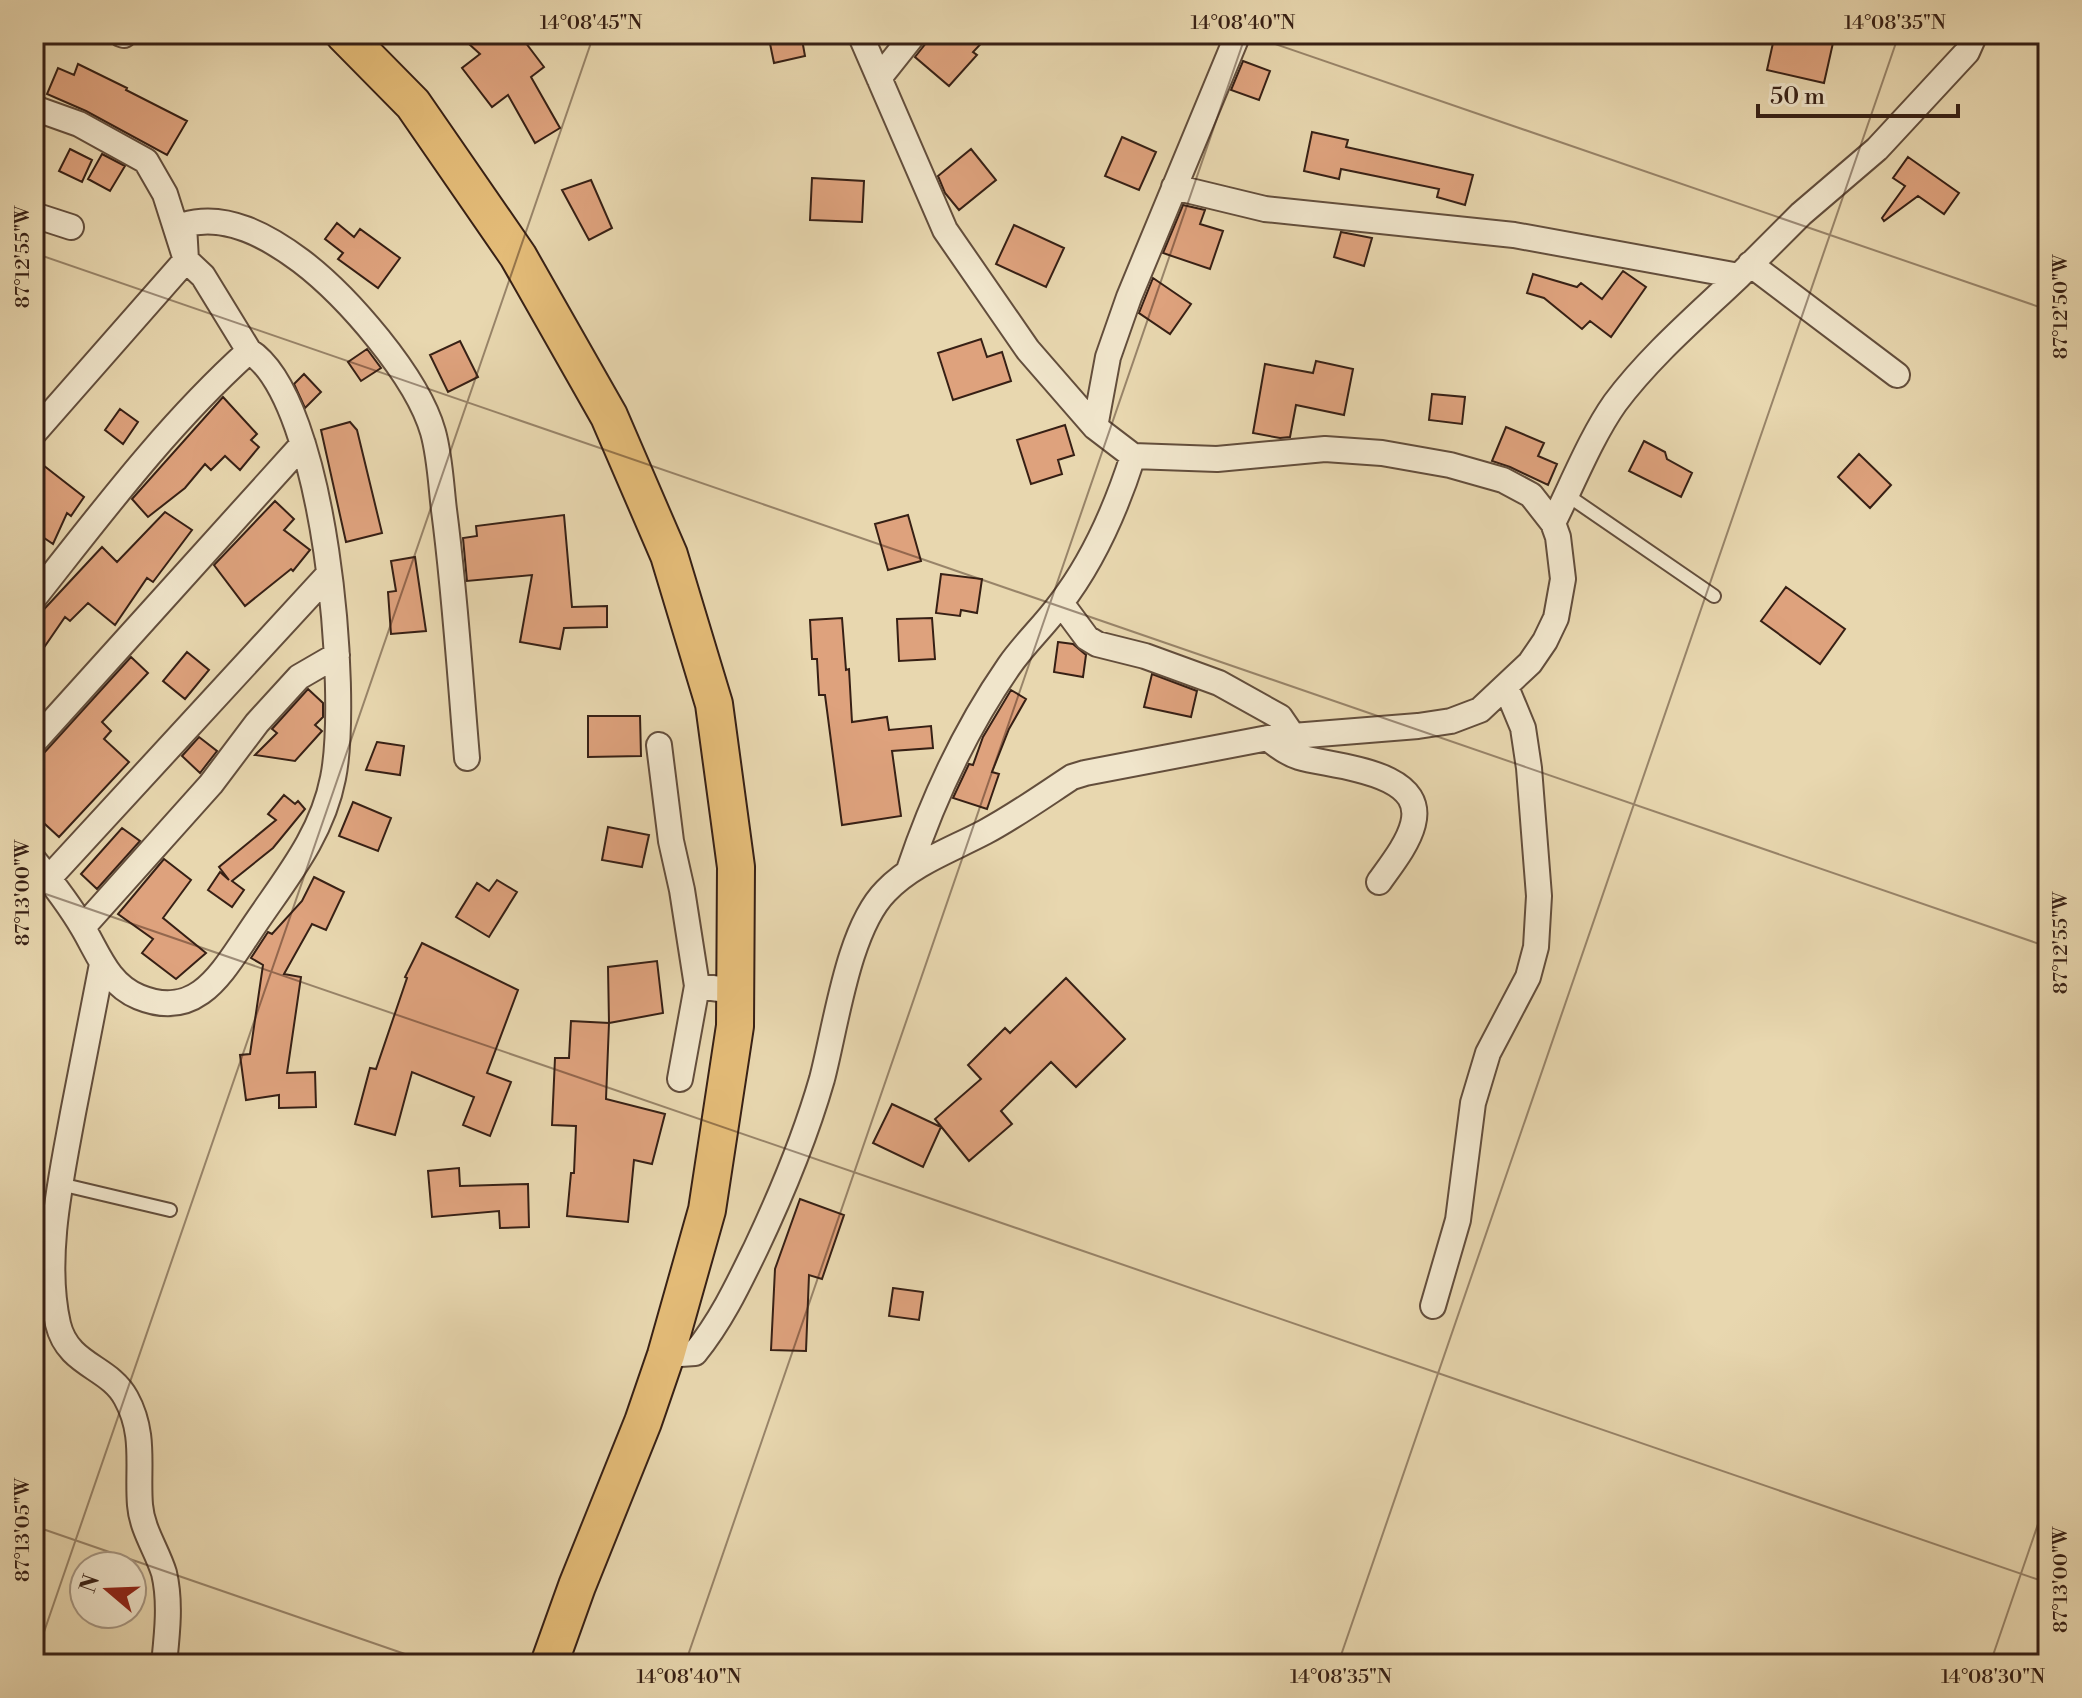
<svg xmlns="http://www.w3.org/2000/svg" width="2082" height="1698" viewBox="0 0 2082 1698" font-family="'Libre Bodoni',serif">
<rect width="100%" height="100%" fill="#e8d7af"/>
<filter id="stains"><feTurbulence type="fractalNoise" baseFrequency=".0025" numOctaves="4"/><feColorMatrix values="0 0 0 0 .2 0 0 0 0 .09 0 0 0 0 .02 0 0 0 .5 -.17"/></filter>
<radialGradient id="worn" r=".72"><stop offset=".6" stop-color="#630" stop-opacity="0"/><stop offset="1" stop-color="#630" stop-opacity=".3"/></radialGradient>
<path fill="#dea27d" stroke="#372015" stroke-width="2" d="M458,34h61l25,33 -13,10 29,51 -25,15 -27,-48 -16,12 -30,-39 18,-14z
M768,34h33l4,22 -31,7z
M929,34h61l-17,18 4,3 -28,31 -34,-29 11,-14z
M1775,34h60l-11,49 -57,-13z
M1243,61l27,10 -11,29 -28,-10z
M78,64l49,24 -1,2 61,31 -20,34 -81,-44 -39,-17 11,-26 16,7z
M1312,132l36,8 -2,7 127,28 -8,30 -28,-8 2,-8 -98,-20 -2,10 -35,-8z
M1122,137l34,15 -17,38 -34,-14z
M70,149l22,11 -10,22 -23,-11z
M971,149l25,31 -37,30 -14,-17 -7,-17z
M102,154l23,12 -15,25 -22,-12z
M1908,157l51,36 -15,21 -26,-18 -34,25 -2,-3 23,-32 -12,-8z
M812,178l52,3 -2,41 -52,-2z
M591,180l21,48 -23,12 -27,-50z
M1183,205l22,5 -5,14 23,7 -13,38 -47,-16z
M337,223l17,14 6,-8 40,29 -22,30 -40,-29 5,-6 -18,-14z
M1014,225l50,23 -18,39 -50,-23z
M1341,232l31,6 -8,28 -30,-9z
M1623,271l23,16 -35,50 -21,-16 -8,8 -38,-31 -17,-5 6,-19 44,13 4,-4 21,16z
M1153,278l38,26 -21,30 -31,-21z
M981,339l6,18 15,-5 9,29 -58,19 -15,-47z
M460,341l18,36 -30,15 -18,-37z
M367,349l14,19 -20,13 -13,-19z
M1316,361l37,8 -9,46 -48,-10 -6,32 -10,1 -27,-5 12,-69 48,9z
M304,374l17,18 -16,16 -11,-24z
M1432,394l33,3 -3,27 -33,-4z
M223,397l34,37 -6,6 8,7 -19,23 -15,-14 -14,14 -6,-6 -20,24 -37,29 -16,-18z
M120,409l18,13 -15,22 -18,-14z
M350,422l7,8 25,103 -36,9 -25,-112z
M1065,425l9,30 -16,5 4,14 -31,10 -14,-44z
M1506,427l38,16 -6,13 19,8 -9,21 -38,-18 -18,-6z
M1644,441l21,11 2,7 25,14 -11,24 -52,-26z
M1859,454l32,31 -21,23 -32,-31z
M34,458l50,39 -13,19 -4,-3 -14,31 -19,-13z
M275,501l19,18 -10,11 26,20 -17,21 -2,-2 -46,37 -31,-41z
M165,512l27,18 -39,52 -6,-4 -32,47 -27,-22 -18,18 -5,-4 -31,45v-42l68,-73 15,15z
M564,515l8,92 35,-1v21l-43,1 -4,21 -40,-7 12,-67 -65,6 -4,-43 14,-2 -1,-10z
M908,515l13,46 -33,9 -13,-46z
M415,557l11,74 -35,3 -3,-42 8,-1 -5,-30z
M941,574l41,5 -5,34 -16,-3 -1,6 -24,-3z
M1786,587l59,42 -25,35 -59,-43z
M842,618l4,52 3,-1 3,53 35,-5 2,13 42,-4 2,22 -41,3 9,65 -59,9 -17,-130h-6l-2,-36h-5l-2,-39z
M932,618l3,41 -36,2 -2,-42z
M1058,642l15,2 13,11 -3,22 -29,-5z
M187,652l22,18 -24,29 -22,-18z
M131,657l17,16 -46,49 9,9 -7,8 25,23 -70,75 -25,-23v-50z
M1152,674l45,17 -6,26 -47,-10z
M308,689l15,14v14l-8,8 7,6 -27,30 -40,-6 22,-22 -5,-4z
M1011,690l15,9 -17,30 -17,43 7,2 -12,35 -34,-11 16,-34 4,1 10,-28z
M588,716h52l1,40 -53,1z
M199,737l18,14 -17,22 -18,-17z
M377,742l27,4 -4,29 -34,-5z
M284,795l11,9 3,-3 7,8 -32,39 -41,33 12,9 -12,17 -24,-17 12,-18 9,8 -10,-13 57,-47 -8,-6z
M353,802l38,16 -13,33 -39,-15z
M608,827l41,8 -7,32 -40,-7z
M122,828l18,13 -43,48 -16,-15z
M164,859l27,21 -28,38 43,35 -30,26 -34,-26 11,-14 -35,-25z
M314,877l30,15 -18,38 -14,-6 -28,50 17,3 -14,96 28,-1 1,35 -37,1v-13l-33,5 -6,-45 10,-1 13,-89 -12,-7 17,-26 4,2 30,-33z
M497,880l20,12 -28,45 -33,-20 21,-34 12,8z
M422,943l96,47 -31,83 24,9 -21,54 -27,-11 11,-28 -62,-25 -17,63 -40,-11 15,-56 6,1 31,-91 -2,-1z
M657,961l6,52 -54,10 -1,-56z
M1066,978l59,61 -49,48 -25,-25 -50,49 11,13 -43,37 -34,-42 46,-40 -13,-14 37,-37 5,5z
M571,1021l38,2 -3,76 59,15 -13,50 -18,-4 -6,62 -61,-6 4,-43h3l2,-47 -24,-1 3,-67h14z
M892,1104l49,23 -18,40 -50,-24z
M459,1168l1,18 68,-2 1,43 -29,1 -1,-17 -67,6 -4,-46z
M800,1199l44,16 -22,64 -13,-4 -3,76 -35,-1 4,-81z
M893,1288l30,4 -4,28 -30,-4z"/>
<g fill="none" stroke-linecap="round" stroke-linejoin="round">
<g stroke="#634e3c" stroke-width="16">
<path id="lane" d="M1567,495l147,101
M60,1184l110,26"/>
</g>
<g stroke="#634e3c" stroke-width="28">
<path id="street" d="M121,34l3,1
M2047,34h1
M879,78l35,-44
M34,108l45,16 67,37 19,33 21,66 17,16 46,75c-82,74 -147,161 -215,247
M1174,187l91,22 249,26 225,41 62,-62 76,-65 90,-97 8,-18
M34,215l37,12
M1750,264l147,111
M1095,427l13,-70 21,-60 109,-263
M34,433l152,-173 -2,-35c42,-13 85,12 117,36 46,35 116,115 132,171 7,25 8,53 11,78 11,83 16,166 23,248
M1553,523c19,-38 38,-86 62,-120 35,-47 82,-87 124,-127
M1061,603l26,35 10,6 48,12 74,27 61,34 13,19
M1268,738c9,8 18,15 31,19 33,10 128,13 114,67 -5,20 -22,41 -34,58
M34,742l269,-298
M659,745l12,96 11,49 15,96 38,5
M34,860c17,21 35,44 49,68 16,27 25,56 56,69 56,23 81,-21 108,-61 33,-51 74,-96 86,-158 17,-84 -7,-379 -84,-427
M909,870c24,-71 57,-142 100,-204 15,-22 35,-40 51,-62 34,-44 56,-95 73,-148
M49,878l279,-303
M83,927l128,-143 46,-61 42,-46 38,-22
M102,964c-10,50 -19,100 -29,149 -12,66 -30,145 -15,211 10,42 51,42 68,74 20,36 11,70 14,107 2,25 17,45 24,68 7,29 3,62 0,91
M680,1079l17,-93
M1433,1306l25,-86 15,-117 15,-50 40,-76 8,-30 3,-51 -10,-128 -6,-40 -17,-41
M666,1355l29,-2c26,-32 43,-68 61,-105 26,-55 49,-110 66,-169 14,-53 26,-150 64,-188 27,-28 65,-41 99,-59 30,-16 58,-36 87,-55l13,-4 183,-35 150,-12 33,-5 29,-11 50,-47 15,-22 11,-23 7,-39 -5,-42 -5,-14 -22,-28 -28,-15 -53,-15 -68,-12 -57,-4 -108,10 -84,-3 -38,-29 -67,-77 -83,-120 -85,-196"/>
</g>
<g stroke="#372015" stroke-width="40">
<path id="primary" d="M344,34l69,70 105,152 91,160 60,139 45,149 22,163 -1,159 -28,184 -41,145 -23,67 -66,164 -28,78"/>
</g>
<use href="#lane" stroke="#f0e5cb" stroke-width="12"/>
<use href="#street" stroke="#f0e5cb" stroke-width="24"/>
<use href="#primary" stroke="#e4bc78" stroke-width="36"/>
</g>
<path fill="none" stroke="#372015" stroke-width="2" stroke-opacity="0.45" d="M1246,34l802,276M34,253l2014,694M34,890l2014,693M34,1526l400,138M34,1661l560,-1627M685,1664l561,-1630M1338,1664l561,-1630M1990,1664l58,-169"/>
<rect width="2082" height="1698" fill="none" stroke="#e8d7af" stroke-width="88"/>
<g transform="translate(108 1590) rotate(289)"><circle r="38" fill="#f0e5cb" stroke="#a69682" stroke-width="2"/>
<path d="M0-6L14 30L0 20L-14 30Z" fill="#8f2418"/>
<text y="-12" font-size="22" font-weight="bold" text-anchor="middle" fill="#372015">N</text>
</g>
<path d="M1758 104v12h200v-12" fill="none" stroke="#372015" stroke-width="4"/>
<text x="1770" y="104" font-size="24" fill="#372015" stroke="#f0e5cb" stroke-width="6" paint-order="stroke">50 m</text>
<rect x="44" y="44" width="1994" height="1610" fill="none" stroke="#372015" stroke-width="3"/>
<g font-size="20" text-anchor="middle" fill="#372015">
<text x="591" y="29">14°08'45"N</text>
<text x="1243" y="29">14°08'40"N</text>
<text x="1895" y="29">14°08'35"N</text>
<text transform="translate(22 257) rotate(-90)" y="7">87°12'55"W</text>
<text transform="translate(2060 307) rotate(-90)" y="7">87°12'50"W</text>
<text transform="translate(22 893) rotate(-90)" y="7">87°13'00"W</text>
<text transform="translate(2060 943) rotate(-90)" y="7">87°12'55"W</text>
<text transform="translate(22 1530) rotate(-90)" y="7">87°13'05"W</text>
<text transform="translate(2060 1580) rotate(-90)" y="7">87°13'00"W</text>
<text x="689" y="1683">14°08'40"N</text>
<text x="1341" y="1683">14°08'35"N</text>
<text x="1993" y="1683">14°08'30"N</text>
</g>
<rect width="100%" height="100%" filter="url(#stains)"/>
<rect width="100%" height="100%" fill="url(#worn)"/>
</svg>
